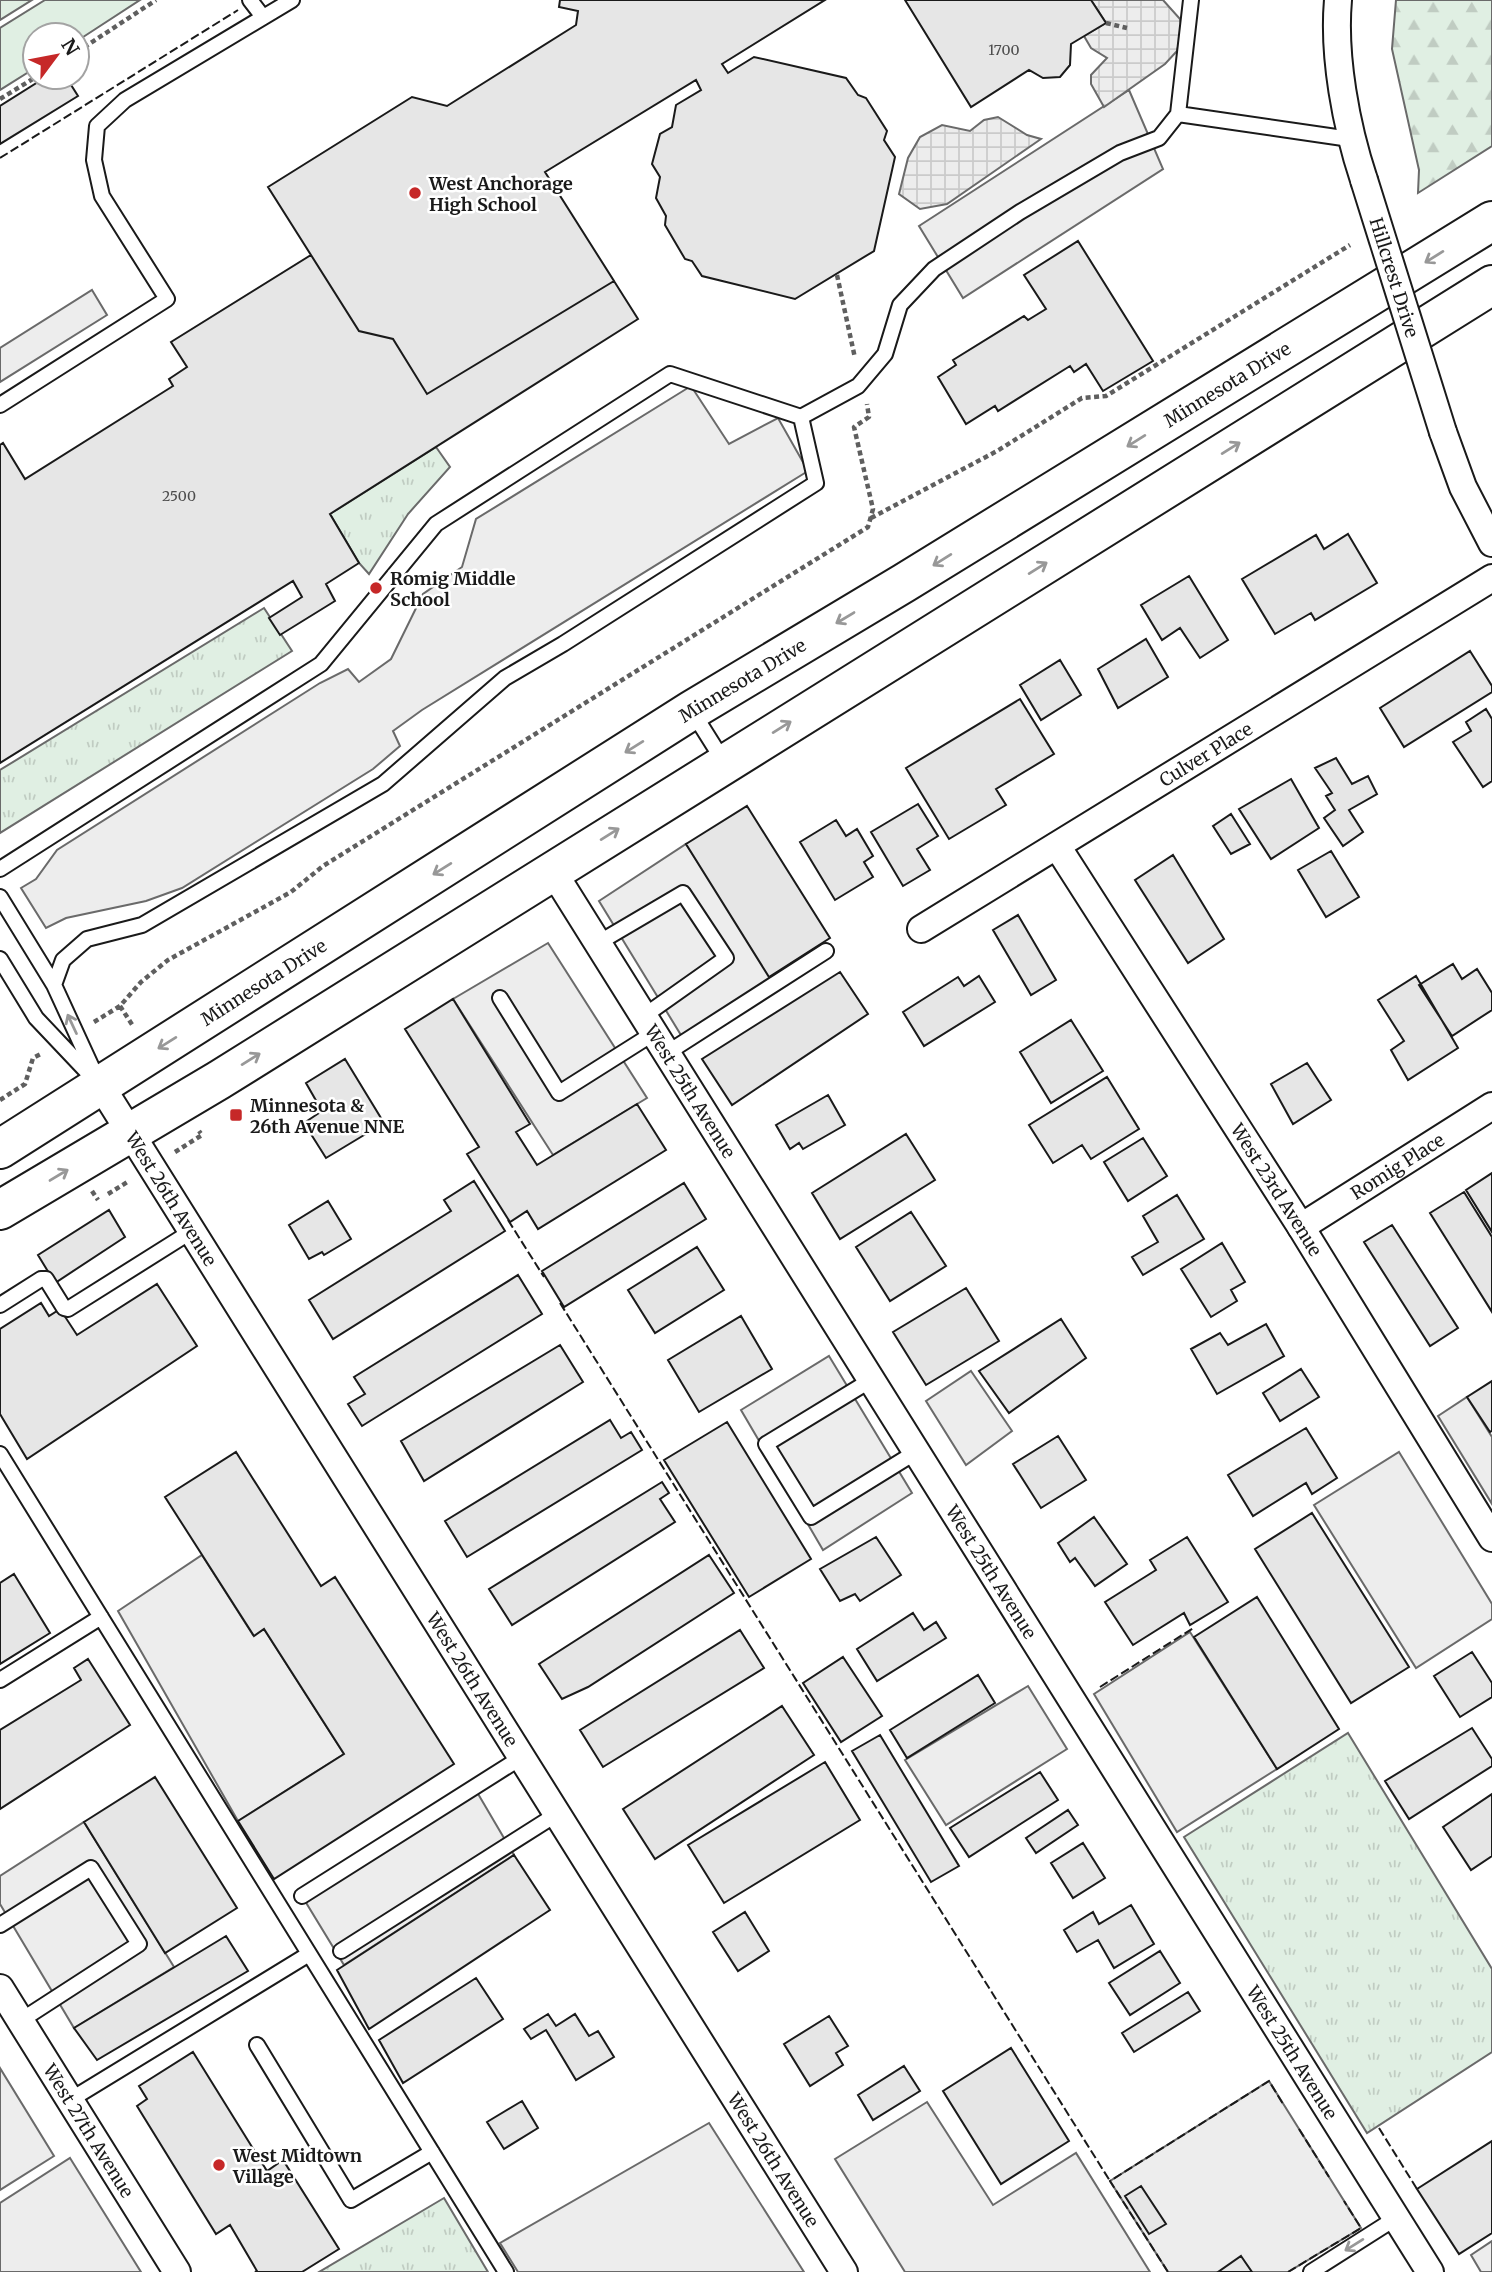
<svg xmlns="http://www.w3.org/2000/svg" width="1492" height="2272" viewBox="0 0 1492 2272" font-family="Merriweather,serif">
<defs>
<pattern id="grass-tufts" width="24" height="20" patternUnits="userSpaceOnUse" patternTransform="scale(1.75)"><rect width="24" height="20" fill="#e0efe3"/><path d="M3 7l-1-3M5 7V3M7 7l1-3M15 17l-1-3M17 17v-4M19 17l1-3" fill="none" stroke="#c0ccc2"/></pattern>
<pattern id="forest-firs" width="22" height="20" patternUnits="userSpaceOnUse" patternTransform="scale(1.75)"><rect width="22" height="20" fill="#e0efe3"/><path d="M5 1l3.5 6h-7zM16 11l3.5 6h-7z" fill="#c0ccc2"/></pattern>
<pattern id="plaza-grid" width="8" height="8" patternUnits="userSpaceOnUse" patternTransform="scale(1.75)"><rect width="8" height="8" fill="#ededed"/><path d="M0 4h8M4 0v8" fill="none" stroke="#cbcbcb"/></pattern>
</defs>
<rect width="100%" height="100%" fill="#fff"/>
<path fill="url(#grass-tufts)" stroke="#6a6a6a" stroke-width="2" d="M436,447l14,20 -42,47 -39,60 -10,-11 -29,-49z
M264,608l28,43 -292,182v-63z
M1348,1733l144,236v83l-125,81 -183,-296z
M444,2198l44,74h-169z"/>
<path fill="url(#forest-firs)" stroke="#6a6a6a" stroke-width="2" d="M1396,0h96v146l-74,47 1,-23 -27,-121z"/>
<path fill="#e0efe3" stroke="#6a6a6a" stroke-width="2" d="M0,0h32l-32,20z
M45,0h95l-63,41v-6h-42v33l-35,22v-62z"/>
<path fill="#ededed" stroke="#6a6a6a" stroke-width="2" d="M1129,90l34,79 -200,129 -44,-72z
M92,290l15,25 -107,67v-34z
M691,386l38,58 49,-26 30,53 -386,239 -29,21 7,15 -27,23 -191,119 -36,13 -80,17 -20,10 -25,-40 15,-9 21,-29 263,-167 28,-14 11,13 32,-23 32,-65 39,-27 14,-48z
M686,844l90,139 -92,57 -85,-139z
M548,943l99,155 -94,57 -100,-156z
M829,1356l83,137 -89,57 -82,-140z
M971,1371l41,60 -46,34 -40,-64z
M1467,1397l25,40v67l-54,-88z
M1399,1452l93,152v15l-76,49 -102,-163z
M202,1555l51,80 11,-6 80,125 -106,67 -120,-210z
M1190,1632l87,137 -100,63 -83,-138z
M1028,1686l39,63 -121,76 -41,-65z
M474,1787l40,68 -170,110 -42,-69z
M84,1822l90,145 -100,61 -74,-124v-28z
M0,2068l54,88 -54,34z
M1269,2081l92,147 -73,44h-120l-58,-91z
M927,2102l66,103 83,-52 74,119h-245l-70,-113z
M709,2123l95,149h-286l-18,-29z
M70,2158l71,114h-141v-69z
M1492,2241v31h-11l-10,-17z"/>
<path fill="url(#plaza-grid)" stroke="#6a6a6a" stroke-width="2" d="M1091,0h72l17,19 2,11 -5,21 -12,13 -61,43 -13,-23v-9l16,-17 -16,-10 -7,-12 22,-13z
M998,117l29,18 14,4 -94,65 -27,5 -21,-15 9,-36 12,-21 22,-12 28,6 14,-11z"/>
<path fill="#e6e6e6" stroke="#1a1a1a" stroke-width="2" d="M560,0h265l-103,64 6,9 26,-16 92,21 12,17 8,3 21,33 -3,9 11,17 -21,94 -79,48 -93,-23 -10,-15 -7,-2 -20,-34 1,-9 -10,-18 4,-21 -8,-13 8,-30 12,-7 4,-22 25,-15 -5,-10 -151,92 69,109 -187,113 -34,-55 -34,-8 -91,-144 144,-90 35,9 129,-81 2,-14 -19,-4z
M905,0h186l15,23 -35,21 -1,21 -10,12 -17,1 -14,-8 -58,37z
M46,77h20l12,19 -78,48v-38z
M1078,241l75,120 -50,30 -17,-27 -12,8 -4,-6 -72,45 -3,-5 -29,18 -28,-47 18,-12 -3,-5 71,-44 4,4 18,-11 -22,-34z
M311,255l48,76 34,8 34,55 187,-113 24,38 -308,195 29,49 -33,21 9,17 -55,34 -11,-17 33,-21 -9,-16 -293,182v-318l3,-2 22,36 148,-93 -4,-7 18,-12 -16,-25z
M1348,534l29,49 -62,37 -4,-7 -36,21 -33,-55 74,-44 8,14z
M1189,576l39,64 -28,18 -20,-30 -18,12 -21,-35z
M1146,639l22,38 -50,31 -20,-39z
M1470,651l22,35v6l-88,55 -24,-39z
M1060,660l21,35 -40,25 -21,-35z
M1020,699l34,55 -58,35 10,16 -57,34 -43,-71z
M1486,709l6,10v62l-9,6 -30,-45 18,-11 -5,-9z
M1336,758l16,26 16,-8 9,18 -28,16 14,22 -20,14 -19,-28 11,-8 -9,-14 6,-3 -17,-25z
M1291,779l28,49 -48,31 -32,-50z
M918,804l20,32 -21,13 13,21 -27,16 -32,-54z
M747,806l83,132 -61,39 -83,-133z
M1231,814l19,30 -19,10 -18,-28z
M836,820l10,16 11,-7 16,27 -9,6 9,15 -38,23 -35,-58z
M1331,851l28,46 -33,20 -28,-47z
M1173,855l51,84 -36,24 -53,-83z
M1018,915l38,65 -25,15 -38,-65z
M1453,964l9,15 15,-10 15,24v17l-40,26 -33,-51z
M840,972l28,42 -136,91 -30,-46z
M979,976l16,26 -71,44 -21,-34 55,-35 6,9z
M1416,976l42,72 -50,32 -17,-30 13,-9 -26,-41z
M453,999l77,125 -14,8 21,33 100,-61 29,46 -128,79 -11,-18 -17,11 -43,-68 12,-7 -74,-118z
M1071,1020l32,51 -52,32 -31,-51z
M345,1059l39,64 -58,35 -22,-35 18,-12 -16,-28z
M1307,1063l24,37 -38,24 -22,-40z
M1107,1077l32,52 -48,30 -9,-14 -29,18 -24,-38z
M828,1095l17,30 -42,24 -4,-6 -9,6 -14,-24z
M906,1134l29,46 -95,59 -28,-46z
M1143,1138l24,38 -39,25 -24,-39z
M1492,1173v59l-26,-42z
M474,1181l31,50 -172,108 -24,-39 142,-89 -7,-11z
M684,1183l22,36 -142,88 -22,-36z
M1464,1192l28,45v75l-62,-99z
M1177,1195l27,44 -61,36 -11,-18 26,-15 -15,-26z
M328,1201l23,38 -27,16 -2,-3 -13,7 -20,-34z
M109,1210l16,27 -70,46 -17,-28z
M911,1212l35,54 -56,35 -34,-54z
M1392,1225l66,103 -28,18 -66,-104z
M1222,1243l23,39 -14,8 6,11 -26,16 -30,-48z
M697,1247l27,43 -69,43 -27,-43z
M518,1275l24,39 -180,112 -14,-22 17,-10 -11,-17z
M157,1284l40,62 -170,113 -27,-45v-85l41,-26 8,13 11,-7 17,26z
M966,1288l33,53 -73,44 -33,-53z
M741,1316l31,53 -73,43 -31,-52z
M1061,1319l25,39 -77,55 -30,-42z
M1266,1324l18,32 -67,38 -26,-45 29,-16 8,12z
M560,1345l23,37 -159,99 -23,-40z
M1301,1369l18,28 -39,24 -17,-28z
M1492,1381v50l-2,1 -23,-35z
M610,1420l11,18 10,-6 11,18 -175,107 -22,-36z
M727,1422l84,137 -62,38 -85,-137z
M1306,1428l31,50 -25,16 -6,-11 -53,33 -25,-41z
M1058,1436l28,44 -45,28 -28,-44z
M236,1452l85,134 14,-9 119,187 -180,115 -36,-58 106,-67 -80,-125 -10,7 -89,-139z
M662,1482l7,11 -9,6 15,23 -163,103 -23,-36z
M1312,1513l97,154 -58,36 -96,-154z
M1094,1517l33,47 -32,22 -20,-28 -5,4 -12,-19z
M876,1537l25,38 -41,26 -5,-7 -15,7 -20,-32z
M1187,1537l41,65 -38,23 -6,-12 -51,32 -28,-43 51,-32 -6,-10z
M709,1555l25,38 -146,94 -26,12 -23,-35z
M14,1574l36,59 -50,31v-81z
M1257,1597l82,132 -62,40 -83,-132z
M913,1613l11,17 12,-8 10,16 -69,43 -20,-32z
M740,1630l24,38 -161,99 -23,-37z
M1472,1652l20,31v14l-32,20 -26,-41z
M843,1657l39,59 -41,26 -38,-59z
M88,1659l42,66 -130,84v-79l81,-50 -7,-12z
M978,1675l17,28 -88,55 -17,-28z
M782,1706l32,49 -159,104 -32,-50z
M1472,1728l20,31v7l-83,53 -24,-38z
M880,1735l79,131 -28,16 -79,-131z
M825,1762l35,58 -136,83 -36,-58z
M1040,1772l18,28 -89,57 -19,-29z
M155,1777l82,131 -72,45 -81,-131z
M1492,1794v62l-21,14 -28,-43z
M1068,1810l10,15 -42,28 -10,-15z
M1083,1843l22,35 -32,20 -22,-35z
M514,1855l36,55 -181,119 -32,-59z
M1131,1905l23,39 -40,24 -16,-28 -21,12 -13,-22 29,-18 6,12z
M745,1912l24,39 -31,20 -25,-39z
M226,1936l22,35 -151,89 -23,-32z
M1160,1951l20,32 -50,32 -21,-32z
M476,1978l27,41 -100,64 -24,-43z
M1188,1992l12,19 -66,41 -12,-19z
M548,2014l8,12 19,-12 14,22 9,-5 16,26 -38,23 -30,-50 -15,9 -7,-10z
M829,2016l19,30 -12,7 7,12 -33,21 -26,-42z
M1011,2048l58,93 -68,43 -58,-93z
M193,2052l74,119 16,-11 56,89 -37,23h-47l2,-1 -27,-46 -14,9 -79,-128 10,-7 -8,-13z
M904,2066l16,25 -47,29 -15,-25z
M522,2101l16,27 -34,21 -17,-27z
M1492,2141v92l-33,21 -42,-65z
M1141,2186l25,38 -17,10 -24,-38z
M1241,2256l11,16h-34z"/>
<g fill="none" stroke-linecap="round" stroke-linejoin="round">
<g stroke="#1a1a1a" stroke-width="18">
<path id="service" d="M250,0l13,17
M1178,114l13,-114
M0,405l167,-106 -65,-103 -8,-36 3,-34 28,-26 167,-100
M692,711l32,51
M0,869l321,-205 115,-140 234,-150 131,43
M0,897l54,88 46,100
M598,943l85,-50 43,65 -82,58
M0,959l36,59 54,57
M54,985l9,-25 24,-21 55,-14 241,-141 122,-106 58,-34 253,-161 -15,-66 57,-31 27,-32 15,-49 34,-36 86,-57 100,-59 39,-15 19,-24 172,25
M500,998l59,95 95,-60
M667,1053l159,-102
M0,1305l41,-26h5l18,29 4,1 124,-78
M871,1380l-105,64 45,73 105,-65
M0,1454l506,818
M0,1680l101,-63
M302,1896l220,-139
M0,1925l91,-57 48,76 -119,77
M341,1951l216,-137
M257,2045l94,155 81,-48
M70,2100l239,-146
M1311,2272l85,-54"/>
</g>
<g stroke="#1a1a1a" stroke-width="30">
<g id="minor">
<path d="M1338,0c-5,56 8,126 26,180"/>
<path d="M1443,432l20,55 29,56"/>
<path id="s1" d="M1057,846l244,381 191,311"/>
<path id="s2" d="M552,870l878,1402"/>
<path id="s3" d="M921,929l571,-351"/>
<path id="s4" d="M101,1086l743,1186"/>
<path id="s5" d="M1301,1227l191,-121"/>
<path id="s6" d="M0,1988l177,284"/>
</g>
</g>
<g stroke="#1a1a1a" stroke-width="42">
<g id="primary">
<path id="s7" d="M0,1149l692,-439 212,-127 588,-362"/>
<path d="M0,1210l219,-130 1273,-795"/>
</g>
</g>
<path stroke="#5f5f5f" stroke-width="4.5" stroke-dasharray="5 3.5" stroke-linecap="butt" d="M1106,23l21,5
M77,52l79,-52
M0,99l36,-22
M837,275l18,83
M871,518l126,-67 85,-53 24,-2 244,-151
M120,1006l13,20
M94,1022l26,-16 21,-24 27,-22 123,-68 32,-26 545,-339 5,-18 -19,-82 15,-10 -2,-13
M0,1100l25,-16 8,-26 8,-4
M175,1152l27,-17 -3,-4
M92,1191l6,9
M108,1194l21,-13"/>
<use href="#service" stroke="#fff" stroke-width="14"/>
<use href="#minor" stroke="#fff" stroke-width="26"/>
<use href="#primary" stroke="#fff" stroke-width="38"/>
<g stroke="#1a1a1a" stroke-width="30" stroke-linecap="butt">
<g id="minor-bridge">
<path id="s8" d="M1364,180l79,252"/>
</g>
</g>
<use href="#minor-bridge" stroke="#fff" stroke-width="26"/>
<path stroke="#1a1a1a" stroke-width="2" stroke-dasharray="9 3.5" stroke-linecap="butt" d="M0,158l238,-148
M508,1220l36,57
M560,1303l550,878
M1100,1687l95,-60
M1379,2128l38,61
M1299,2129l30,48
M1168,2272l-58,-91 159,-100 14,23
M1288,2272l73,-44 -17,-27"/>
</g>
<defs><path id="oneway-shaft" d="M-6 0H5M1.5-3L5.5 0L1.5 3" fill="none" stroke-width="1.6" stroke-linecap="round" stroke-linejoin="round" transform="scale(1.75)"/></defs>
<g stroke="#989898">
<use href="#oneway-shaft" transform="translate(1434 257) rotate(148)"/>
<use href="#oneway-shaft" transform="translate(1136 441) rotate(148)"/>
<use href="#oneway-shaft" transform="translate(1231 448) rotate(-32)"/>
<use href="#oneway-shaft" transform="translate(942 560) rotate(148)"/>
<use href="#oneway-shaft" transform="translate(1038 568) rotate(-32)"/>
<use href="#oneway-shaft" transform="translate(845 618) rotate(149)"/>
<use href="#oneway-shaft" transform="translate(782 727) rotate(-32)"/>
<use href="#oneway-shaft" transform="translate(634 747) rotate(148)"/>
<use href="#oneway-shaft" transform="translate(610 834) rotate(-32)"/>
<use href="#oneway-shaft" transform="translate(442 869) rotate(148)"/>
<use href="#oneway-shaft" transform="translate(72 1024) rotate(-115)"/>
<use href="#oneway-shaft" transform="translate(167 1043) rotate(148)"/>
<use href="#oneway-shaft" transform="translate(251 1059) rotate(-32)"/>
<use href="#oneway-shaft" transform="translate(59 1175) rotate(-31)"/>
<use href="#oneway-shaft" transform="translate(1354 2245) rotate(148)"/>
</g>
<g fill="#c62828" stroke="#fff" stroke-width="2.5">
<circle cx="415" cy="193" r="7"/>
<circle cx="376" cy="588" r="7"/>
<rect x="229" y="1108" width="14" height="14" rx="3.5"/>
<circle cx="219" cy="2165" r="7"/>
</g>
<g text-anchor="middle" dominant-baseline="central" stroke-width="5" stroke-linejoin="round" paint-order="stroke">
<g font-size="14" fill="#4d4d4d">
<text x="1004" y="50">1700</text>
<text x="179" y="496">2500</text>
</g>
<g font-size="18" font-weight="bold" fill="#1a1a1a" stroke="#fff" text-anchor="start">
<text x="429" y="183">West Anchorage<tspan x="429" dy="21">High School</tspan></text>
<text x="390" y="578">Romig Middle<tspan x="390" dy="21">School</tspan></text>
<text x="250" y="1105">Minnesota &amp;<tspan x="250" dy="21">26th Avenue NNE</tspan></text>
<text x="233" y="2155">West Midtown<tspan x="233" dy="21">Village</tspan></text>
</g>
<g font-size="18" fill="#1a1a1a" stroke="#fff">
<text stroke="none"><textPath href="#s8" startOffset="102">Hillcrest Drive</textPath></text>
<text stroke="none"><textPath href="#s7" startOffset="1446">Minnesota Drive</textPath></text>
<text stroke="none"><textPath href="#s7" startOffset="878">Minnesota Drive</textPath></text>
<text stroke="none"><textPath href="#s3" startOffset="334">Culver Place</textPath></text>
<text stroke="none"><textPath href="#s7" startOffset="312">Minnesota Drive</textPath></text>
<text stroke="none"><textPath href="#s2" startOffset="261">West 25th Avenue</textPath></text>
<text stroke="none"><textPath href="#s5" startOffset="114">Romig Place</textPath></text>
<text stroke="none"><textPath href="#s1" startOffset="408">West 23rd Avenue</textPath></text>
<text stroke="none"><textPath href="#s4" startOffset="133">West 26th Avenue</textPath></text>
<text stroke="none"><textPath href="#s2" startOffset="828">West 25th Avenue</textPath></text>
<text stroke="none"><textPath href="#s4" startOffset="700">West 26th Avenue</textPath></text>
<text stroke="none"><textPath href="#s2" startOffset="1395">West 25th Avenue</textPath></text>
<text stroke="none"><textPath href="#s6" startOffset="168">West 27th Avenue</textPath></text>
<text stroke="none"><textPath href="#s4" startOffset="1267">West 26th Avenue</textPath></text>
</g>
</g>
<g transform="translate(56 56) rotate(58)"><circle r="33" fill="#ffffff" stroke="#a3a3a3" stroke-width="2"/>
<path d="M0-5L12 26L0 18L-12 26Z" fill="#c62828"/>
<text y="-10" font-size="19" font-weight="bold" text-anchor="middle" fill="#1a1a1a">N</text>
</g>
</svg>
